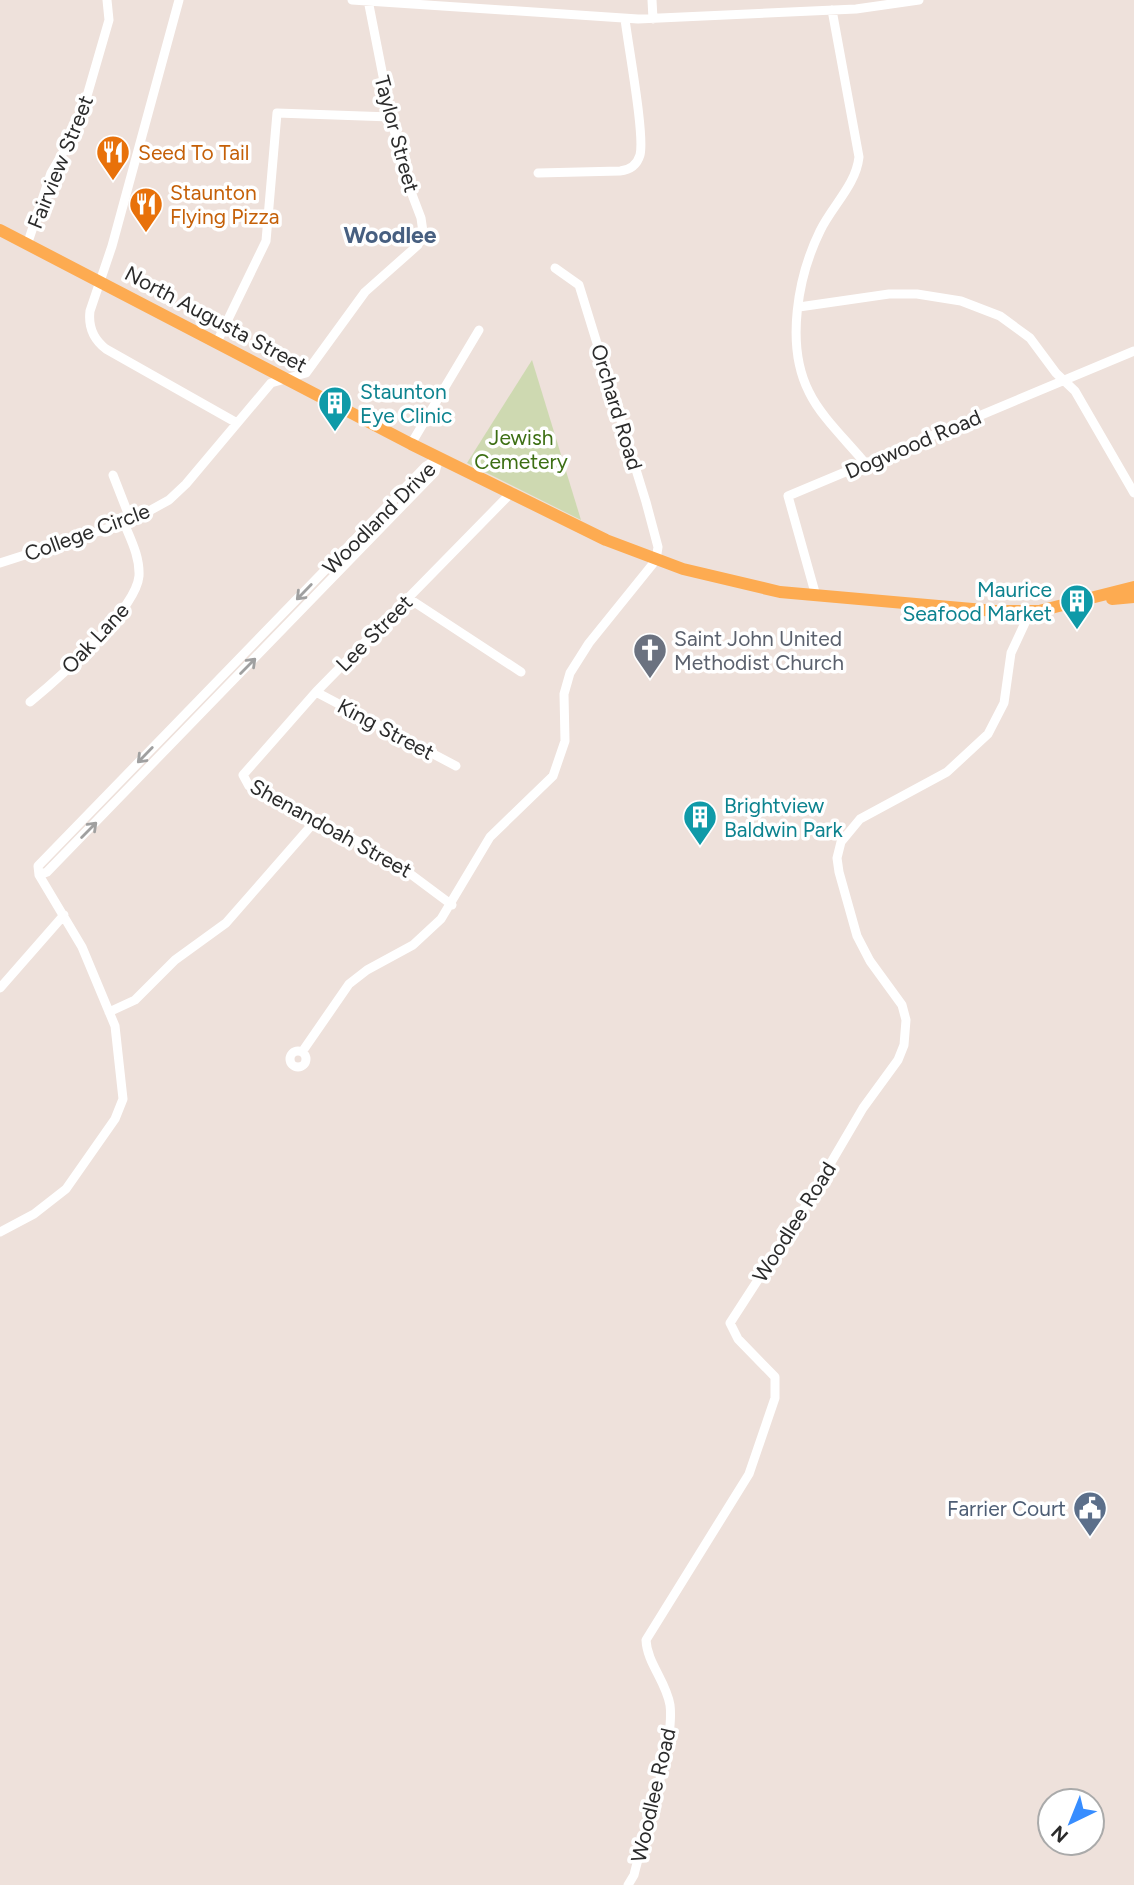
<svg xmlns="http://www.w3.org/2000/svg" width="1134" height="1885" viewBox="0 0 1134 1885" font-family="Figtree,sans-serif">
<rect width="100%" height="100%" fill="#eee1db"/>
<path fill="#ced9b1" d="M532,360l49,160 -114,-57z"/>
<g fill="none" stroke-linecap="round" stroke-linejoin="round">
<path stroke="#fff" stroke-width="9" d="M179,0l-67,246 -22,65c-2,16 3,28 16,38l131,74
M352,0l286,19 218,-10 63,-9
M652,0l1,19
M832,10l27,147c-3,28 -27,49 -39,74 -22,45 -35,114 -11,161 12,25 38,49 56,71
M538,173l82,-2c10,-1 17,-6 20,-16 5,-20 -12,-110 -15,-136
M28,242l23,-69 27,-46 31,-107 -2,-20
M799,307l90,-13h28l44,7 39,15 30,22 26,35 19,18 59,102
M217,342l49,-101 11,-128 114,4
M411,444l68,-114
M113,475l18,46
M0,563l131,-42 38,-21 17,-16 85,-101 35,-10 59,-81 53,-47 5,-13 -2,-14 -16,-42 -14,-59 -23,-117
M816,596l-28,-100 346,-145
M408,598l113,74
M316,692l140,74
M30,702c28,-23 106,-92 109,-126 1,-19 -8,-36 -15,-53
M39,875l8,-3 388,-400 4,-14
M452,905l-67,-50 -136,-69 -6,-11 73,-83 196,-200
M0,988l64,-73
M109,1012l26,-12 40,-40 51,-37 91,-104
M290 1059a8 8 0 1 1 16 0a8 8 0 1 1-16 0Z
M302,1052l47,-68 18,-14 46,-25 28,-26 49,-82 63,-61 12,-35 -1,-47 6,-21 19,-30 67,-83 2,-13 -12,-45 -67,-217 -24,-17
M0,1232l34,-18 32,-25 49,-70 8,-20 -8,-73 -33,-79 -43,-72 -1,-9 388,-400 13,-8
M628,1885l6,-10c10,-42 41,-131 36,-170 -4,-24 -23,-42 -24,-65l103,-166 26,-76v-21l-37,-38 -8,-16 72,-111 61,-104 35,-48 6,-15 2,-25 -4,-15 -32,-44 -13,-25 -18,-64 -2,-14 4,-16 19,-23 87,-47 41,-38 16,-31 7,-50 19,-41"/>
<path stroke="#fdab51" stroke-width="12" d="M0,230l411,214 195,96 77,29 97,23 215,19h44l95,-24
M1112,599l22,-2"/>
</g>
<defs><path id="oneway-shaft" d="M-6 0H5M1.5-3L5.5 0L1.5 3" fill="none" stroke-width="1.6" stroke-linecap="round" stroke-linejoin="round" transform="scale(1.75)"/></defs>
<g stroke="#a0a0a0">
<use href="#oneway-shaft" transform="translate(304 592) rotate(134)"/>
<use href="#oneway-shaft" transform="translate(248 666) rotate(-45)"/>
<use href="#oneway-shaft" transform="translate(145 755) rotate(134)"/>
<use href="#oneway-shaft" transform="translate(89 830) rotate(-45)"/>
</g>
<defs>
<g id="restaurant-pin" transform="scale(1.75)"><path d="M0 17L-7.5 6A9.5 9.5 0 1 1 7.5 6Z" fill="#e8710a" stroke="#fff"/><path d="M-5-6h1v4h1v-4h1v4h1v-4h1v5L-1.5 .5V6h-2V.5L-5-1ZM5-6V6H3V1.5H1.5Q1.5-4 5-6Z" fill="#fff"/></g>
<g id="building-pin" transform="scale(1.75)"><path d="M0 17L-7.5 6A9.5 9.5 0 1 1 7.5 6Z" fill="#0f9aa8" stroke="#fff"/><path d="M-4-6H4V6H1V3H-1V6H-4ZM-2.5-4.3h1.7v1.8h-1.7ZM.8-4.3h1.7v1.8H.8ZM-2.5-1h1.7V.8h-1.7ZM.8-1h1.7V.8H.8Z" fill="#fff"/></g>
<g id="church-pin" transform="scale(1.75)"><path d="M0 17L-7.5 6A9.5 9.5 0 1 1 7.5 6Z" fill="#6b7280" stroke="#fff"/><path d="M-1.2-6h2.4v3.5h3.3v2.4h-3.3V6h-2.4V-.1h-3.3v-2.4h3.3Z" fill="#fff"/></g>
<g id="civic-pin" transform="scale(1.75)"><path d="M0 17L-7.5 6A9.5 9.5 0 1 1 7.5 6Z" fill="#5c6f8a" stroke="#fff"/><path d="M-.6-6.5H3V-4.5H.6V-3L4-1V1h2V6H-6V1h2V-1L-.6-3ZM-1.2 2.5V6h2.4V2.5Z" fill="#fff"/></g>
</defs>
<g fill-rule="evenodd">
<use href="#restaurant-pin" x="113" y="152"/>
<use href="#restaurant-pin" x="146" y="204"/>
<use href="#building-pin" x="335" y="403"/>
<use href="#building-pin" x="1077" y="601"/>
<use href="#church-pin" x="650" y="650"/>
<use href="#building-pin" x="700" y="817"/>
<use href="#civic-pin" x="1090" y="1508"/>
</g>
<g text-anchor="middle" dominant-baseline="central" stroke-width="7" stroke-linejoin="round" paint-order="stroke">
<g font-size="21" fill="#2b2b2b" stroke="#fff">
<text transform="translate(397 134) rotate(75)">Taylor Street</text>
<text transform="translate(60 162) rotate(-68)">Fairview Street</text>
<text transform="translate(216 319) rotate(28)">North Augusta Street</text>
<text transform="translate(617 407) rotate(73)">Orchard Road</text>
<text transform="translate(913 444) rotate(-23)">Dogwood Road</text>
<text transform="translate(379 518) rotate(-45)">Woodland Drive</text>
<text transform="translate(87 532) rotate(-20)">College Circle</text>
<text transform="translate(374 633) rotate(-45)">Lee Street</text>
<text transform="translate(95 638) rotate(-47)">Oak Lane</text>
<text transform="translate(386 729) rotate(28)">King Street</text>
<text transform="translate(331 828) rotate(29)">Shenandoah Street</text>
<text transform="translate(794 1222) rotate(-58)">Woodlee Road</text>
<text transform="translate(653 1795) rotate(-77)">Woodlee Road</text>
</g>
<g font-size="21" fill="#c56008" stroke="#fff" text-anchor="start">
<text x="138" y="152">Seed To Tail</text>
<text x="170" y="192">Staunton<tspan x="170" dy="24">Flying Pizza</tspan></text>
</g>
<g font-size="21" fill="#0d838f" stroke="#fff" text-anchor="start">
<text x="360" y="391">Staunton<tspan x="360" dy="24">Eye Clinic</tspan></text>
<text x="1052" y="589" text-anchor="end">Maurice<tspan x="1052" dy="24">Seafood Market</tspan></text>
<text x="724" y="805">Brightview<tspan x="724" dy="24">Baldwin Park</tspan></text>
</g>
<g font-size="21" fill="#3d6f14" stroke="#fff">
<text x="521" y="437">Jewish<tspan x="521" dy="24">Cemetery</tspan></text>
</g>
<g font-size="21" fill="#5b616d" stroke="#fff" text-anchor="start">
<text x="674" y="638">Saint John United<tspan x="674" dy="24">Methodist Church</tspan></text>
</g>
<g font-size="21" fill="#4e5e75" stroke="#fff" text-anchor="end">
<text x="1066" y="1508">Farrier Court</text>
</g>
<g font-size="23" font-weight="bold" fill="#475f80" stroke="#fff">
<text x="390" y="235">Woodlee</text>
</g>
</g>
<g transform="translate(1071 1822) rotate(223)"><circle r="33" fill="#ffffff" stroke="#aaaaaa" stroke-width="2"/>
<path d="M0-5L12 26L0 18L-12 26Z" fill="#378dff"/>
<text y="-10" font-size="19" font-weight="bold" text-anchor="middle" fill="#2b2b2b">N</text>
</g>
</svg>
